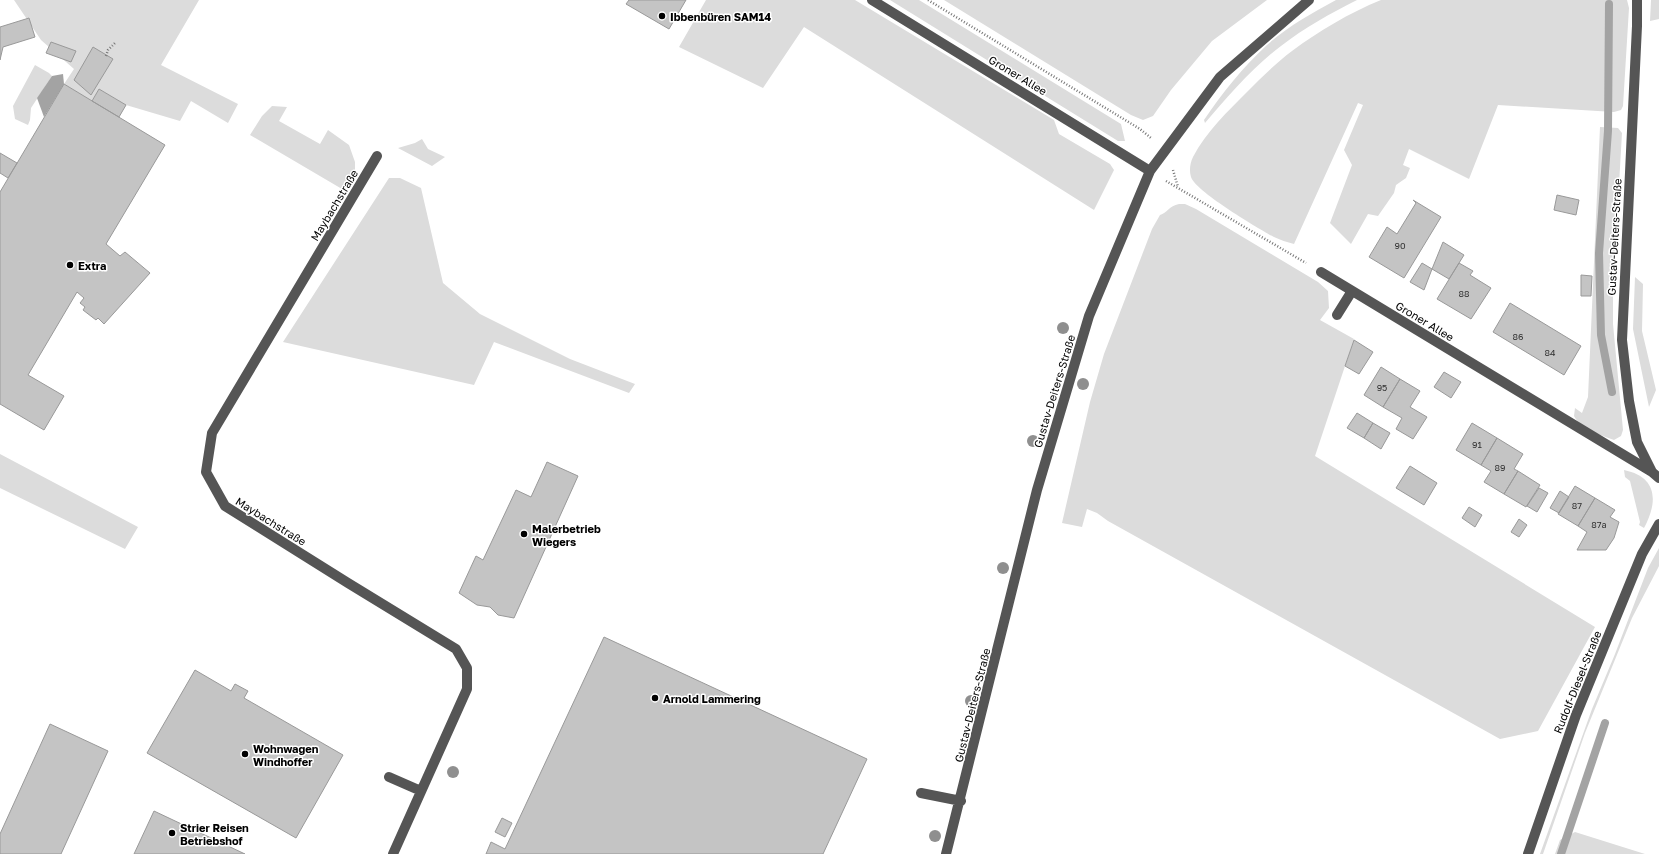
<svg xmlns="http://www.w3.org/2000/svg" width="1659" height="854" viewBox="0 0 1659 854" font-family="'Golos Text',sans-serif">
<rect width="100%" height="100%" fill="#fff"/>
<path fill="#dcdcdc" d="M14,0h185l-38,65 77,39 -10,19 -37,-22 -11,20 -54,-16 -27,-16 -7,12 -28,-17 10,-15 -33,-29z
M706,0h149l199,120 5,14 51,30 4,6 -20,40 -290,-183 -41,61 -84,-41z
M890,0h29l202,124 4,17h-7z
M944,0h323l-55,41 -41,49 -18,26 -10,4 -12,-5z
M1336,0h21c-26,13 -53,28 -76,46 -26,19 -55,52 -76,77l-1,-3c18,-27 39,-53 63,-75 20,-18 45,-32 69,-45z
M1381,0h246l2,8 -6,98 -2,4 -7,2 -116,-7 -29,74 -60,-30 -6,16 7,3 -4,10 -10,7 -2,8 -16,23 -10,-2 -17,30 -21,-21 22,-58 -8,-15 19,-45 -5,-2 -64,141c-7,-2 -14,-4 -20,-7 -15,-8 -79,-46 -83,-60 -2,-6 -1,-14 2,-20 13,-25 35,-46 54,-65 14,-14 29,-29 45,-41 27,-20 57,-38 89,-51z
M1651,0h8v19l-9,2z
M35,65l14,8 3,3 -21,32 -1,12 -2,5 -13,-6 -2,-13z
M272,106l15,1 -8,14 41,23 8,-14 21,15 6,17v9l-10,17 -3,1 -92,-54 12,-19z
M1600,127l18,1 4,5 -9,156v35l10,106 -2,6 -7,4c-14,-5 -34,-12 -40,-24l1,-8 7,5 6,-16z
M422,139l6,10 17,8 -13,9 -34,-18 17,-5z
M389,178h11l21,10 22,95 37,31 90,45 65,25 -6,9 -135,-51 -20,43 -191,-43z
M1179,204h6l11,5 122,73 10,9 1,17 -9,12 34,19 -39,117 280,171 -57,104 -38,8 -392,-218 -11,-8 -10,-4 -5,18 -20,-4 28,-121 14,-48 48,-125 8,-14c7,-2 9,-9 19,-11z
M1635,277l8,7 -1,47 14,59 -7,17 -16,-78z
M0,454l138,73 -13,22 -125,-61z
M1624,470c34,7 34,32 20,58l-5,-3 1,-3 -10,-41 -5,-4z
M1659,548v18l-27,52 -47,115 -42,121h-3l52,-145 23,-55 33,-86z
M1575,832l70,22h-90l5,-14z"/>
<path fill="#a3a3a3" d="M63,74l1,10 -20,33 -7,-19 15,-22z"/>
<g fill="none" stroke-linecap="round" stroke-linejoin="round">
<path stroke="#a3a3a3" stroke-width="8" d="M1609,4l-1,127 -9,122 2,82 11,57
M1561,854l44,-131"/>
</g>
<path fill="#c4c4c4" stroke="#999" d="M629,0h57l-17,29 -43,-25z
M29,18l6,19 -32,10 -3,13v-33z
M51,42l25,9 -5,11 -25,-9z
M93,47l20,12 -22,36 -17,-15z
M64,84l101,61 -59,99 14,12 5,-4 25,21 -46,51 -6,-6 -2,2 -13,-10 2,-3 -5,-4 4,-5 -7,-6 -49,83 36,21 -20,34 -44,-26v-212z
M99,89l27,16 -7,12 -27,-16z
M0,153l17,10 -9,15 -8,-5z
M1557,195l22,5 -3,15 -22,-5z
M1413,200l28,17 -37,61 -35,-21 18,-30 10,7 19,-31z
M1443,242l21,13 -15,24 -17,-10z
M1422,263l10,6 -8,21 -14,-8z
M1459,263l14,8 -3,4 21,13 -20,31 -34,-20z
M1581,275l11,1 -1,20h-10z
M1510,303l71,43 -17,29 -71,-43z
M1354,340l19,12 -14,22 -14,-8z
M1381,367l19,12 -17,28 -19,-12z
M1444,372l17,10 -10,16 -17,-11z
M1400,379l20,12 -10,16 17,10 -14,22 -17,-10 6,-11 -19,-11z
M1357,413l16,10 -9,15 -17,-10z
M1373,423l17,10 -9,16 -17,-11z
M1472,423l25,15 -16,27 -25,-15z
M1497,438l26,16 -9,15 4,2 -14,23 -20,-12 7,-11 -10,-6z
M547,462l31,14 -64,142 -16,-3 -8,-8 -13,-2 -18,-12 17,-37 7,4 33,-70 15,7z
M1410,466l27,17 -13,22 -28,-17z
M1518,471l22,14 -14,22 -22,-13z
M1575,486l20,12 -17,28 -20,-12z
M1539,488l9,5 -11,19 -10,-6z
M1560,491l9,6 -10,16 -9,-5z
M1595,498l20,12 -5,7 9,5 -5,16 -8,12h-29l10,-18 -9,-6z
M1469,507l13,8 -7,12 -13,-9z
M1519,519l8,6 -8,12 -8,-5z
M604,637l263,122 -44,95h-337l5,-12 14,7z
M195,670l36,21 4,-7 13,7 -4,7 99,57 -47,83 -149,-85z
M50,724l58,27 -47,103h-61v-20z
M154,811l91,43h-111z
M502,818l10,5 -7,14 -10,-5z"/>
<g fill="none" stroke-linecap="round" stroke-linejoin="round">
<path stroke="#777" stroke-width="2.5" stroke-dasharray="1 2" stroke-linecap="butt" d="M928,0l212,129 11,9
M106,56l2,-6 8,-8
M1173,170l5,17
M1166,181l140,82"/>
<path stroke="#555" stroke-width="10" d="M872,0l278,171
M1637,0v26l-15,314 7,61 8,41 15,30
M377,156l-165,277 -6,39 19,34 123,77 108,66 11,19v21l-74,165
M1321,272l331,200 7,6
M1337,315l15,-24
M389,777l32,14
M921,793l40,8
M946,854l91,-364 52,-174 61,-145 70,-94 89,-77
M1528,854l48,-139 66,-161 17,-30"/>
</g>
<g fill="#8f8f8f">
<circle cx="1063" cy="328" r="6"/>
<circle cx="1083" cy="384" r="6"/>
<circle cx="1033" cy="441" r="6"/>
<circle cx="1003" cy="568" r="6"/>
<circle cx="971" cy="701" r="6"/>
<circle cx="453" cy="772" r="6"/>
<circle cx="935" cy="836" r="6"/>
</g>
<g fill="#000" stroke="#fff" stroke-width="1.5">
<circle cx="662" cy="16" r="4"/>
<circle cx="70" cy="265" r="4"/>
<circle cx="524" cy="534" r="4"/>
<circle cx="655" cy="698" r="4"/>
<circle cx="245" cy="754" r="4"/>
<circle cx="172" cy="833" r="4"/>
</g>
<g text-anchor="middle" dominant-baseline="central" stroke-width="3" stroke-linejoin="round" paint-order="stroke">
<g font-size="9" fill="#313131">
<text x="1400" y="245">90</text>
<text x="1464" y="293">88</text>
<text x="1518" y="336">86</text>
<text x="1550" y="352">84</text>
<text x="1382" y="387">95</text>
<text x="1477" y="444">91</text>
<text x="1500" y="467">89</text>
<text x="1577" y="505">87</text>
<text x="1599" y="524">87a</text>
</g>
<g font-size="11" font-weight="bold" fill="#000" stroke="#fff" text-anchor="start">
<text x="670" y="16">Ibbenbüren SAM14</text>
<text x="78" y="265">Extra</text>
<text x="532" y="528">Malerbetrieb<tspan x="532" dy="13">Wiegers</tspan></text>
<text x="663" y="698">Arnold Lammering</text>
<text x="253" y="748">Wohnwagen<tspan x="253" dy="13">Windhoffer</tspan></text>
<text x="180" y="827">Strier Reisen<tspan x="180" dy="13">Betriebshof</tspan></text>
</g>
<g font-size="11" fill="#000" stroke="#fff">
<text transform="translate(1018 75) rotate(31)">Groner Allee</text>
<text transform="translate(334 205) rotate(-59)">Maybachstraße</text>
<text transform="translate(1614 237) rotate(-87)">Gustav-Deiters-Straße</text>
<text transform="translate(1425 321) rotate(31)">Groner Allee</text>
<text transform="translate(1054 391) rotate(-73)">Gustav-Deiters-Straße</text>
<text transform="translate(271 521) rotate(32)">Maybachstraße</text>
<text transform="translate(1577 682) rotate(-68)">Rudolf-Diesel-Straße</text>
<text transform="translate(972 705) rotate(-76)">Gustav-Deiters-Straße</text>
</g>
</g>
</svg>
